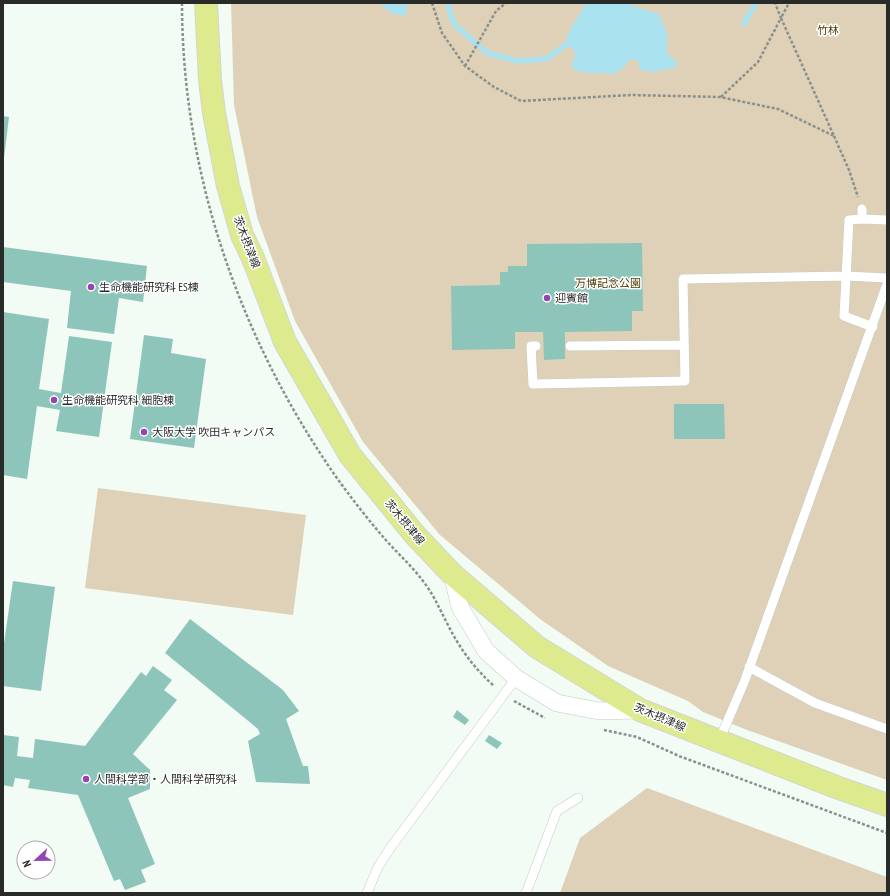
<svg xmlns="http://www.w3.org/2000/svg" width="890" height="896" viewBox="0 0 890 896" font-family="'PT Sans Narrow','Noto Sans JP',sans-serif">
<rect width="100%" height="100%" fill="#f2fbf4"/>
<path fill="#dfd1b7" d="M231,3h656v777l-140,-50 -44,-18 -15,-11 -80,-35 -68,-47 -100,-84 -77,-93 -68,-121 -38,-104 -23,-112z
M98,488l208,27 -13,100 -208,-27z
M647,788l240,89v16h-327l20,-55z"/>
<path fill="#aae1ef" d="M379,3h28l-1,13 -15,-3z
M586,3h39l34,11 8,20v19l11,10 -3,5 -23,4 -11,-2 -3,-9 -7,-2 -7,8 -9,7 -36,-2 -8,-5 4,-11 -2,-8 -10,-1 7,-17z"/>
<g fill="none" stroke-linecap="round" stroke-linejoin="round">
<path stroke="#aae1ef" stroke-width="5.5" d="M449,3v7l5,14 33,29 31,8 28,-2 17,-12
M744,23l12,-20"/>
</g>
<path fill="#8dc5bb" d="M3,116l6,1 -5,41h-1z
M642,243l1,68h-11v20l-67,1v27l-21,1 -1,-28h-28v17l-63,1 -1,-64 49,-1v-13h8v-6h19v-22z
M3,247l144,19 -4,36 -24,-4 -5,36 -47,-6 4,-37 -68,-9z
M3,312l46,7 -10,70 22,4 8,-57 43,6 -13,95 -43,-6 4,-21 -23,-4 -10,73 -24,-4z
M144,335l29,4 -2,14 35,6 -12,89 -64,-9z
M674,404h50l1,35h-51z
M13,581l42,6 -14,104 -38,-5v-36z
M190,619l93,71 16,21 -13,8 17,47h5l2,18 -54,-2 -8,-41 12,-7 -2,-5 -93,-76z
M153,666l19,14 -8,10 13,10 -44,54 17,16v19l-22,9 27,66 -14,6 5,12 -21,8 -5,-11 -6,2 -36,-86 -50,-7 2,-8 -15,-2 -2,9 -10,-2v-50l16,2 -2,19 16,2 2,-19 50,7 56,-74 5,4z
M457,710l12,10 -4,5 -12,-8z
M489,735l13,8 -5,6 -12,-8z"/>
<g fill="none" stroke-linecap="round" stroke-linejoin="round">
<g stroke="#c4cdc5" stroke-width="10">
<path id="service" d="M862,209v10l25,1
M862,219l-13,1 -5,96 29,11
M536,346h-5l2,38 152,-3 -2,-102 163,-3 41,2
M570,346l114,-1
M749,667l66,36 72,26
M719,741l26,-61 142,-396
M367,893l11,-26 13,-20 125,-169
M526,893l31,-82 21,-13"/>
</g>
<g stroke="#c4cdc5" stroke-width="18">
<path id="minor" d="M452,574l8,33 26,44 30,27 41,25 42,8 41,-1"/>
</g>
<g stroke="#d4d5d4" stroke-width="24">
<path id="primary" d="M206,3l4,77 4,33 14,73 14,49 11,23 32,84 65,113 65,80 37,39 85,73 103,63 196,77 51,18"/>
</g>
<path stroke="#8a908b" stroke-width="2.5" stroke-dasharray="3 2" stroke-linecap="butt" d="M182,3c0,167 56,331 150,468 16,23 34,46 52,67 13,15 28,28 39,43 11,14 17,29 25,44 12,24 26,43 46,61
M432,3l10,30 23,33 29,21 27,14 110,-6 89,2 58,12 56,27 -53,-118 8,-15
M465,66l31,-55 10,-8
M721,97l37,-35 23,-44 -6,-15
M834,136l15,34 9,27
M514,701l31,17
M604,730l33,7 42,19 208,77"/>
<use href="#service" stroke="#fff" stroke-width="9"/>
<use href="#minor" stroke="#fff" stroke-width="17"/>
<use href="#primary" stroke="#deea8e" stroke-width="22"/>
</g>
<g fill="#9445b5" stroke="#fff" stroke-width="1.5">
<circle cx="91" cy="287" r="4"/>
<circle cx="547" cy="298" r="4"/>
<circle cx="54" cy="400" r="4"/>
<circle cx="144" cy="432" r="4"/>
<circle cx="86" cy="779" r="4"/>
</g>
<g text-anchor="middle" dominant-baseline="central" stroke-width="3" stroke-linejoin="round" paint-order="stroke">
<g font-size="11" fill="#503b06" stroke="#fff">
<text x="828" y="30">竹林</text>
<text x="608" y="283">万博記念公園</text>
</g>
<g font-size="11" fill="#282b28" stroke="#fff">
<text transform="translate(247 242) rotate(69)">茨木摂津線</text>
<text transform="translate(405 522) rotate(50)">茨木摂津線</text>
<text transform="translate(660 717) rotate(23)">茨木摂津線</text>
</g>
<g font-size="11" fill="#282b28" stroke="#fff" text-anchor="start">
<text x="99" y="287">生命機能研究科 ES棟</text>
<text x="555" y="298">迎賓館</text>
<text x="62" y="400">生命機能研究科 細胞棟</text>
<text x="152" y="432">大阪大学 吹田キャンパス</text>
<text x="94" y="779">人間科学部・人間科学研究科</text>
</g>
</g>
<rect width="890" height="896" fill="none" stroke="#282b28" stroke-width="8"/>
<g transform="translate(36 860) rotate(248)"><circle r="19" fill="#ffffff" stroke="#a9aaa9"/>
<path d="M0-3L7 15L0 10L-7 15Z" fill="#9445b5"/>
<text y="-6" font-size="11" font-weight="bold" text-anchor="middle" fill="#282b28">N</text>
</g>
</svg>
